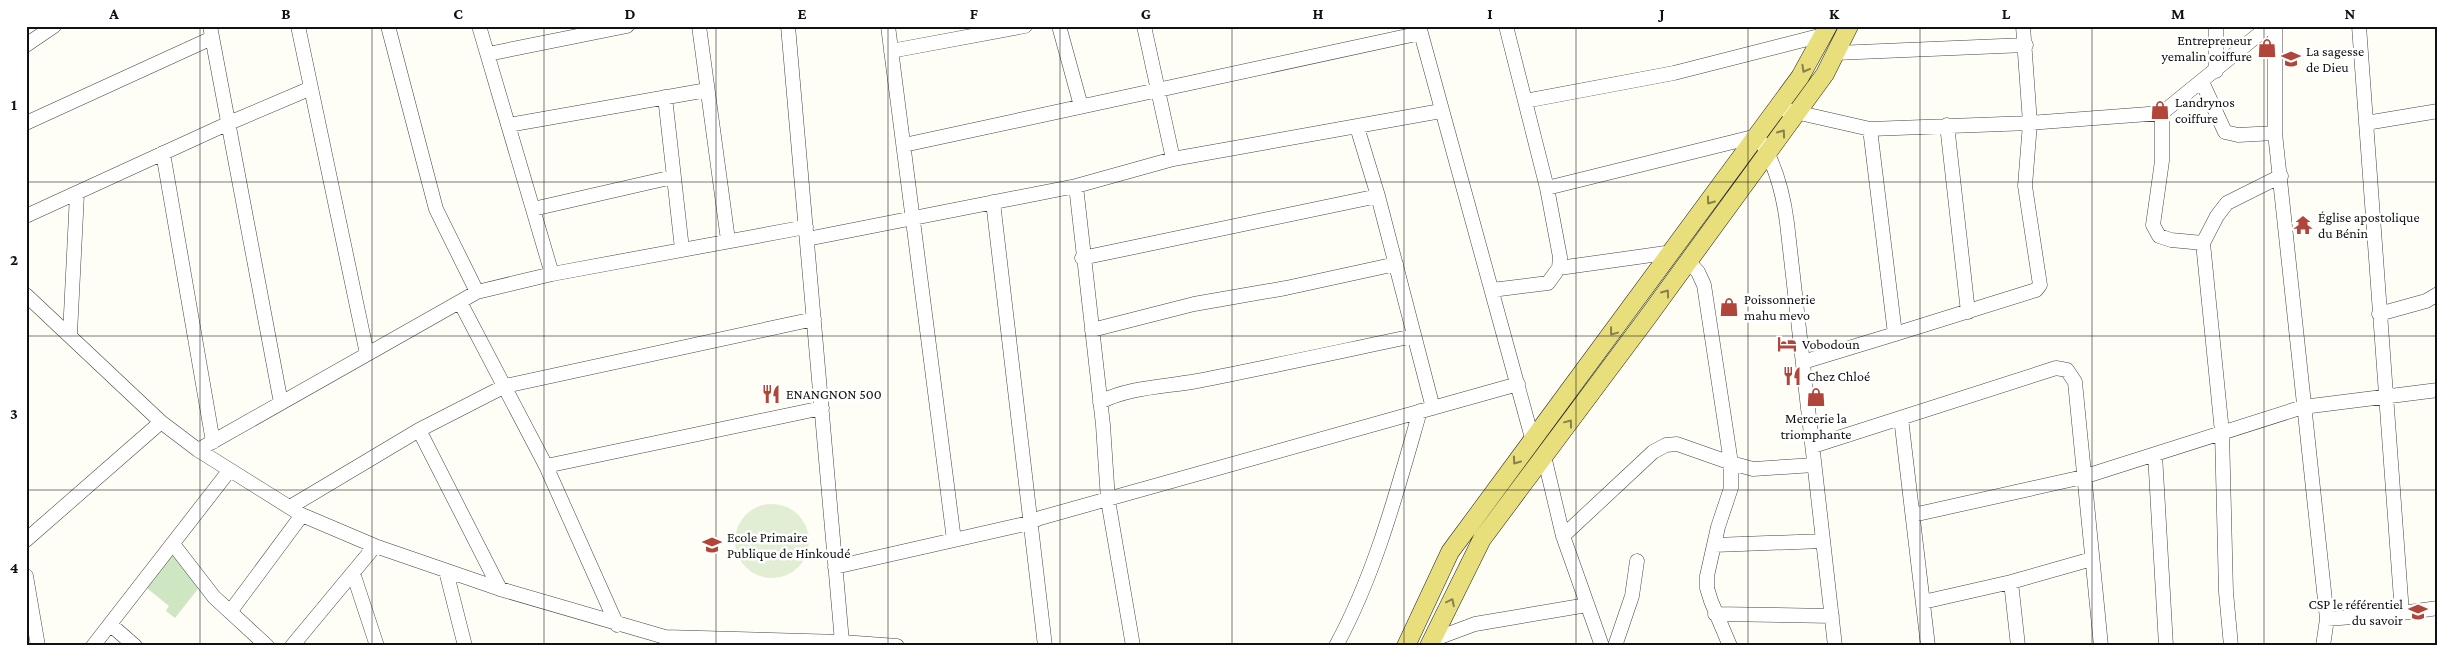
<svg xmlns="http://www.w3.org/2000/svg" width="2464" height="672" viewBox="0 0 2464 672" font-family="'Crimson Pro',serif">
<rect width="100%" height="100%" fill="#fefdf6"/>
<path fill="#cfe6c2" d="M177,549l24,36 -26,33 -9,-7 3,-5 -27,-22z"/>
<path fill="#e1eed3" d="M735 541a37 37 0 1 1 74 0a37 37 0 1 1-74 0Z"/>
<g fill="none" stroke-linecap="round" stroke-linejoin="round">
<g stroke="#444" stroke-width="15">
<path id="minor" d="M210,26l71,377
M298,26l69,328
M388,26l48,183 41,83
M479,26l73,248
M699,26l29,214
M788,26l54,616
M888,26l66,514
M1059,26l22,80
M1144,26l29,133
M1419,26l113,412
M2216,26v45
M2275,26v107l52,486 -4,27
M2359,26l43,587
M26,45l28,-19
M891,51l134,-25
M1835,53l191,-8
M488,54l139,-28
M2202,82l23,50 13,3 37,-2
M665,97l17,152
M1525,101l149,-28 149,-38
M1778,108l92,21 160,-6 132,-10 107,-87
M2162,113v48l-9,64 6,11 12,4 32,3
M26,123l186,-85
M2366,123l72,-12
M508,125l199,-35
M1947,125l21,187
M1357,127l21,69 55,212
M904,145l517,-112
M163,153l50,289
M1076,186l27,239 5,75 25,146
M1547,188l210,-52c18,25 26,56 30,87l48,423
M993,202l52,444
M533,209l140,-32
M26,216l203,-93 80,-34
M807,239l269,-53 97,-27 268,-48
M1082,258l296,-62
M1688,261l10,11 6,13 27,178v25l-13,39 -11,49v12l4,13 19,45
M1559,268l114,-16
M1492,290l56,-7 11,-15 1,-11 -13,-69 -41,-162
M26,295l135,127 37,28 104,65 73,31 125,43 165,48 177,5 55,4
M460,302l86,164 71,159
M2379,314l47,-13 12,-7
M1092,330l102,-26 92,-16 110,-24
M70,334l7,-140
M1895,334l141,-44 4,-5 -15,-99 5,-63 -7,-97
M1803,362l92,-28 -25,-205
M1100,402c30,-15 64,-15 97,-21 72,-14 145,-30 217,-45
M1901,418l27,228
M419,430l81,159
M1813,446l243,-78 11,2 8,12 26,264
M198,450l279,-158 75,-18 254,-47
M2155,454l11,192
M1544,456l19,80 39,110
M546,466l276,-58
M290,507l129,-77 86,-44 309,-67
M1913,515l170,-38 220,-70 135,-17
M1563,536l90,-84 13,-7 11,-1 54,19 22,6 61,-4
M26,540l135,-118
M173,544l41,53 53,49
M1714,545l109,-4
M835,567l194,-44 11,-5 478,-134
M446,571l19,75
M353,573l24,73
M26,576l12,70
M2011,582l7,64
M1923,602l88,-20 81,-23
M230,612l72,-97
M1715,614l117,2
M2327,619l75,-6 36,-5
M111,625l24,21
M1432,640l43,-16 112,-19
M93,646l136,-175
M292,646l83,-100
M1336,646c40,-74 61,-155 84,-235
M1615,646l17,-50 5,-35
M2231,646l-5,-54 -4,-160 -19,-189 14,-27 10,-13 54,-27"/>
</g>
<g stroke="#222" stroke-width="19">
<path id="major" d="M1406,646l44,-94 350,-475 28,-51
M1429,646l53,-107 165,-221 178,-244 24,-48"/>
</g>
<use href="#minor" stroke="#fff" stroke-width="14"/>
<use href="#major" stroke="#e8de7c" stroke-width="18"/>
</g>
<defs><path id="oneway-chevron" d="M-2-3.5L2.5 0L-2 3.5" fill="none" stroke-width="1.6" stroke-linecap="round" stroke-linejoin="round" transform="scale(1.25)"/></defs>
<g stroke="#87824c">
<use href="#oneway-chevron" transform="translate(1805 69) rotate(119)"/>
<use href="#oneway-chevron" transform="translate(1782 133) rotate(-54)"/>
<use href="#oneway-chevron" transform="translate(1710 201) rotate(126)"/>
<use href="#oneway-chevron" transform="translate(1666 293) rotate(-54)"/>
<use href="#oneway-chevron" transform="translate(1613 332) rotate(127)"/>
<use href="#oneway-chevron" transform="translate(1569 423) rotate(-53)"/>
<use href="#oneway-chevron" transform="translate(1516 461) rotate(126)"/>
<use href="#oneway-chevron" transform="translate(1451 602) rotate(-64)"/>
</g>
<path fill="none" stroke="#111" stroke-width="1" stroke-opacity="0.55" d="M200,26v620M372,26v620M544,26v620M716,26v620M888,26v620M1060,26v620M1232,26v620M1404,26v620M1576,26v620M1748,26v620M1920,26v620M2092,26v620M2264,26v620M26,182h2412M26,336h2412M26,490h2412"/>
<defs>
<g id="shop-bare" transform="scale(1.5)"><path d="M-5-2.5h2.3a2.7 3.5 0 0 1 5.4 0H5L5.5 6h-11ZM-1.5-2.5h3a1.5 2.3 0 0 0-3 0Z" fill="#b14539" stroke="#fff" stroke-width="2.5" paint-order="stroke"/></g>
<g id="school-bare" transform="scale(1.5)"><path d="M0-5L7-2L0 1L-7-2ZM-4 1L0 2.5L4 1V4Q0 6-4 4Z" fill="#b14539" stroke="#fff" stroke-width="2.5" paint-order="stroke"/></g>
<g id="temple-bare" transform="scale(1.5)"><path d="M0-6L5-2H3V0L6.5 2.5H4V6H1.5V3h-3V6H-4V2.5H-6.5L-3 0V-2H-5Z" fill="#b14539" stroke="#fff" stroke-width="2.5" paint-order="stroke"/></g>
<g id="hotel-bare" transform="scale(1.5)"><path d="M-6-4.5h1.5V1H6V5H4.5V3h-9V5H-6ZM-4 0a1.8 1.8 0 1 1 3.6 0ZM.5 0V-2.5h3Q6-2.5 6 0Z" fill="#b14539" stroke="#fff" stroke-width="2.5" paint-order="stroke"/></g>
<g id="restaurant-bare" transform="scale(1.5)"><path d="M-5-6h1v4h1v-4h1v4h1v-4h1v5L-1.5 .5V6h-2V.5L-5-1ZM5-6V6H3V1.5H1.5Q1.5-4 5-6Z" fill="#b14539" stroke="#fff" stroke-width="2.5" paint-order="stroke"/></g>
</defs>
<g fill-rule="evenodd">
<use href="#shop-bare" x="2267" y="48"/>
<use href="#school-bare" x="2291" y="59"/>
<use href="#shop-bare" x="2160" y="110"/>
<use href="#temple-bare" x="2303" y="225"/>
<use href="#shop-bare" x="1729" y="307"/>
<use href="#hotel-bare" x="1787" y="344"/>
<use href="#restaurant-bare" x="1792" y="376"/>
<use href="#restaurant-bare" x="771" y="394"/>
<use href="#shop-bare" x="1816" y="397"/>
<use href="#school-bare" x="712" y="545"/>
<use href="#school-bare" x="2418" y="612"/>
</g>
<g text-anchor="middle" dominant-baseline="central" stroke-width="5" stroke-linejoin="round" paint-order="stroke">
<g font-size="14" fill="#111" stroke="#fff" text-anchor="start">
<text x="2252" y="40" text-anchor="end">Entrepreneur<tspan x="2252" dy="16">yemalin coiffure</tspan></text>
<text x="2306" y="51">La sagesse<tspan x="2306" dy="16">de Dieu</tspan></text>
<text x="2175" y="102">Landrynos<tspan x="2175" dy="16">coiffure</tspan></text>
<text x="2318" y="217">Église apostolique<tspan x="2318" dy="16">du Bénin</tspan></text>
<text x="1744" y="299">Poissonnerie<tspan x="1744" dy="16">mahu mevo</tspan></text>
<text x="1802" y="344">Vobodoun</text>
<text x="1807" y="376">Chez Chloé</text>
<text x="786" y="394">ENANGNON 500</text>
<text x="1816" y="418" text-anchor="middle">Mercerie la<tspan x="1816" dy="16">triomphante</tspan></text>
<text x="727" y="537">Ecole Primaire<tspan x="727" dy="16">Publique de Hinkoudé</tspan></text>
<text x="2403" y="604" text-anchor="end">CSP le référentiel<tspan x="2403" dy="16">du savoir</tspan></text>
</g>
</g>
<rect width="2464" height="672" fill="none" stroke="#ffffff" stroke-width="55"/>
<rect x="28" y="28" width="2408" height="616" fill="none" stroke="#111" stroke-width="2"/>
<g font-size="16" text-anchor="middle" font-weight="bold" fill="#111">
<text x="114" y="19">A</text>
<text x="286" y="19">B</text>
<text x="458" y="19">C</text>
<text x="630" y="19">D</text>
<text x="802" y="19">E</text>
<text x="974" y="19">F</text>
<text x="1146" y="19">G</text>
<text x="1318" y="19">H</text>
<text x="1490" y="19">I</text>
<text x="1662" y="19">J</text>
<text x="1834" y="19">K</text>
<text x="2006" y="19">L</text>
<text x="2178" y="19">M</text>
<text x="2350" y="19">N</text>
<text x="14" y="110">1</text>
<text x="14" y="265">2</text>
<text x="14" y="419">3</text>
<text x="14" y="573">4</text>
</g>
</svg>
